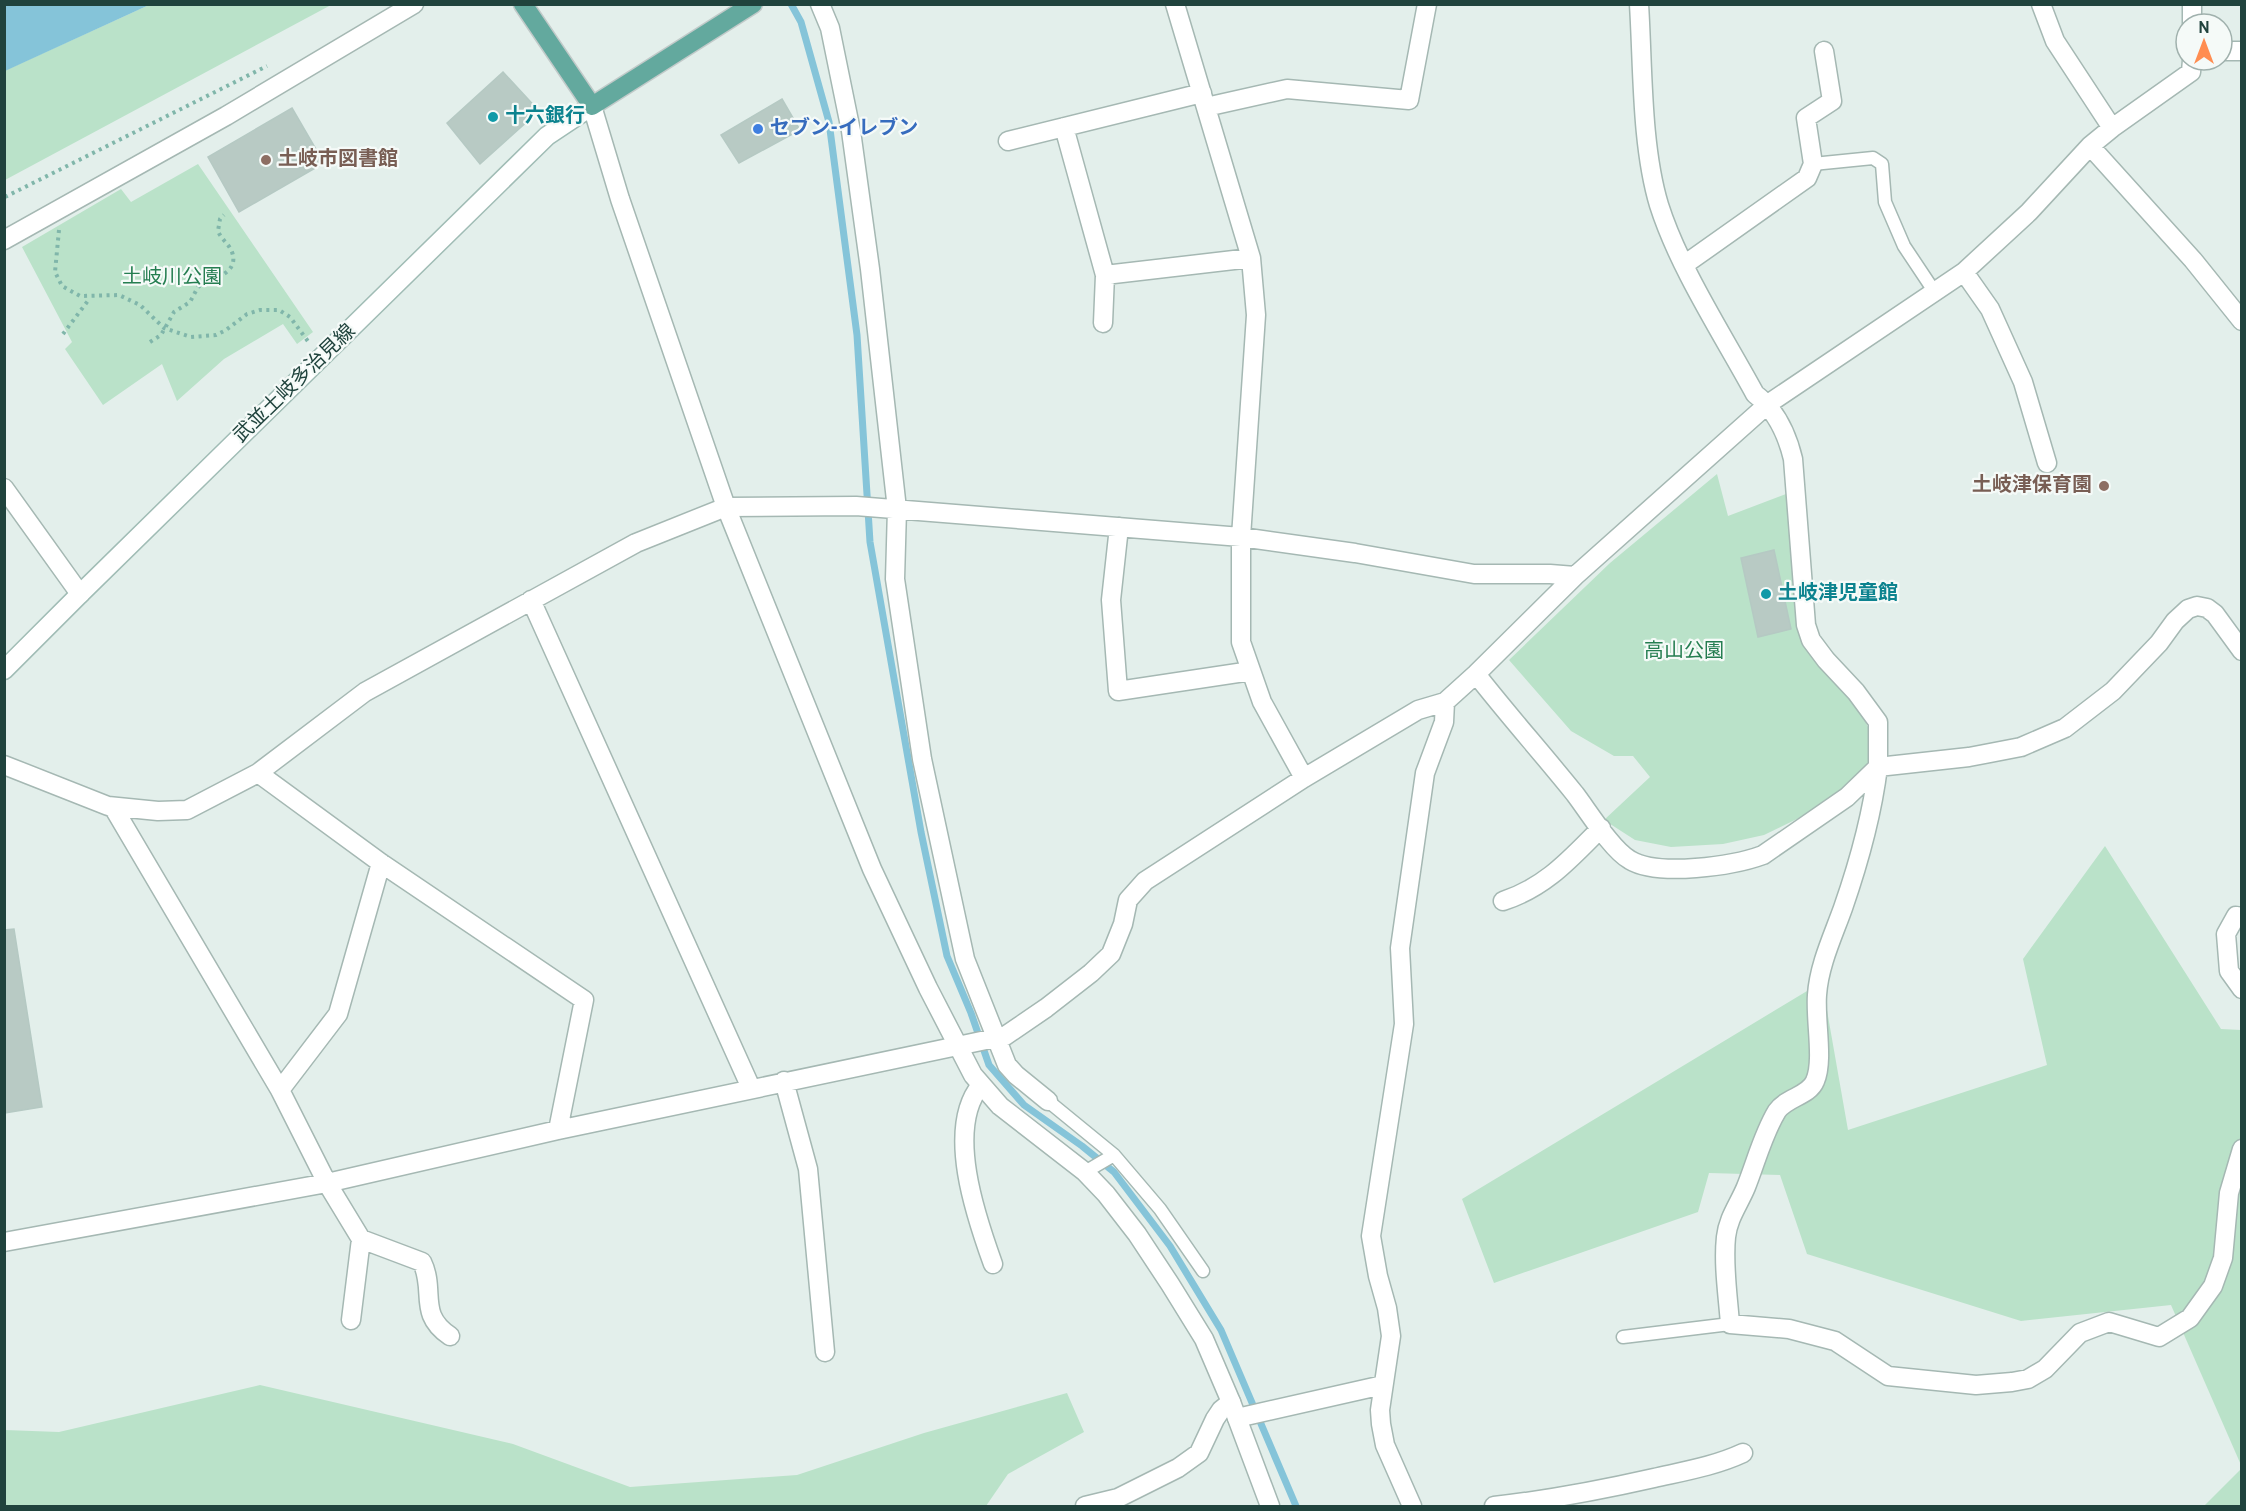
<svg xmlns="http://www.w3.org/2000/svg" width="2246" height="1511" viewBox="0 0 2246 1511" font-family="Overpass,'Noto Sans JP',sans-serif">
<rect width="100%" height="100%" fill="#e3efeb"/>
<path fill="#bae2c9" d="M149,5h182l-326,175 -1,-109z
M198,164l115,168 -16,12 -14,-20 -59,35 -47,42 -15,-37 -59,41 -38,-56 7,-7 -50,-95 99,-58 10,13z
M1717,474l11,42 58,-22 9,117 7,33 53,57 16,32 5,18 -17,30 -60,37 -35,17 -41,9 -52,3 -36,-7 -31,-20 46,-43 -17,-21h-19l-43,-25 -62,-71 101,-97z
M2105,846l116,183 20,1v435l-70,-160 -150,16 -214,-67 -27,-79 -71,-2 -11,39 -204,71 -32,-84 360,-217 26,148 199,-65 -24,-106z
M260,1385l253,59 117,43 167,-12 127,-42 143,-40 17,39 -76,42 -22,32h-981v-76l54,2z
M2241,1469v37h-37z"/>
<path fill="#85c4d9" d="M5,4h144v1l-144,66z"/>
<g fill="none" stroke-linecap="round" stroke-linejoin="round">
<path stroke="#85c4d9" stroke-width="7" d="M791,4l10,18 28,100 28,213 13,207 51,290 26,124 24,57 18,52 35,40 58,41 32,26 56,74 51,84 75,176"/>
</g>
<path fill="#b8cac4" stroke="#b5c9c3" stroke-width="1.5" d="M503,72l36,39 -59,53 -33,-41z
M782,99l18,31 -61,33 -18,-28z
M292,108l32,55 -85,49 -31,-55z
M1774,550l17,79 -33,8 -17,-79z
M14,929l28,178 -38,6v-183z"/>
<g fill="none" stroke-linecap="round" stroke-linejoin="round">
<g stroke="#a5b8b3" stroke-width="15">
<path id="service" d="M1813,164l60,-6 9,6 3,38 19,44 30,45
M1048,1101l66,54 46,54 43,62
M1085,1172l29,-17
M1623,1337l107,-13"/>
</g>
<g stroke="#a5b8b3" stroke-width="21">
<path id="minor" d="M820,4l10,24 21,103 19,138 27,240 -2,70 27,180 43,200 42,106 9,10 32,26
M1175,4l76,254 5,57 -15,222v105l21,60 42,76
M1639,4c4,63 2,141 20,201 20,63 64,130 96,189 21,16 32,40 38,65l13,166 5,15 15,20 30,32 22,30v45l91,-10 52,-10 44,-19 48,-37 46,-48 16,-22 13,-12 9,-3 10,2 8,6 27,37
M2041,4l14,37 57,87
M2192,4v20
M2222,51h20
M1206,107l81,-18 122,11 18,-96
M1064,127l41,148 -2,48
M1008,141l194,-48
M2090,146l103,114 49,61
M4,240l222,-124 188,-112
M1684,265l123,-87 6,-14 -7,-46 26,-17 -8,-50
M1964,272l26,37 33,73 24,81
M1105,275l146,-17
M4,488l76,106
M1119,527l-8,73 7,91 133,-20
M531,600l220,488
M1476,674c32,41 66,79 99,120 13,17 37,56 55,66 28,17 103,6 133,-5l84,-58 31,-30
M4,765l104,41 50,5 29,-1 71,-37 107,-81 271,-149 90,-36 130,-1 385,31 114,16 119,21h76l25,2
M1878,767c-6,49 -19,95 -35,141 -10,28 -24,57 -26,87 -2,25 7,66 -2,86 -6,15 -28,16 -38,30 -14,23 -21,51 -31,76 -7,17 -18,31 -20,50 -3,28 2,59 4,87l59,5 46,12 53,35 88,9 36,-3 16,-3 17,-10 35,-36 29,-11 50,15 31,-19 23,-32 10,-28 6,-65 13,-44
M258,773l123,90 203,137 -26,130
M113,807l167,283 47,93 34,56 -10,81
M1503,901c43,-14 67,-42 98,-73
M2242,917l-6,-1 -10,18 3,37 13,18
M784,1081l24,88 17,183
M981,1085c-36,43 -5,132 12,179
M280,1090l58,-76 43,-151
M361,1239l61,23c14,29 -5,52 28,74
M4,1242l323,-59 231,-53 447,-94 41,-28 45,-35 20,-19 12,-30 5,-24 17,-19 159,-103 114,-68 27,-8 31,-28 99,-98 193,-172 196,-132 65,-60 61,-66 22,-18 79,-56 1,-12
M1237,1418l146,-33
M1085,1506l33,-8 60,-30 21,-15 16,-34 6,-9 10,-8
M1412,1506l-27,-61 -4,-21 -1,-14 11,-74 -4,-28 -9,-32 -7,-40 33,-212 -4,-76 25,-175 19,-51 1,-20
M1494,1506c54,-6 107,-16 160,-28 31,-7 61,-12 89,-25"/>
</g>
<g stroke="#a5b8b3" stroke-width="21">
<path id="tertiary" d="M592,106l28,93 106,308 146,362 56,119 45,87 27,31 85,66 21,22 31,40 33,50 34,55 27,63 39,104"/>
</g>
<g stroke="#a0bcb5" stroke-width="21">
<path id="secondary" d="M4,670l76,-76 467,-458 45,-30"/>
</g>
<g stroke="#c1cac9" stroke-width="21">
<path id="primary" d="M523,4l69,102 161,-102"/>
</g>
<path stroke="#80b6aa" stroke-width="4" stroke-dasharray="3 4.5" stroke-linecap="butt" d="M5,197l262,-131
M59,230l-4,42 7,14 18,10 39,-1 21,10 24,23 27,9 25,-2 10,-5 21,-16 13,-4h19l11,7 20,27
M63,334l27,-36
M150,342l11,-7 13,-23 16,-10 8,-15c13,-8 42,-13 34,-35 -3,-8 -11,-13 -14,-21l2,-12 4,-4"/>
<use href="#service" stroke="#fff" stroke-width="12"/>
<use href="#minor" stroke="#fff" stroke-width="18"/>
<use href="#tertiary" stroke="#fff" stroke-width="18"/>
<use href="#secondary" stroke="#fff" stroke-width="18"/>
<use href="#primary" stroke="#63a99e" stroke-width="18"/>
</g>
<g fill="#0f9aa8" stroke="#f5faf8" stroke-width="2">
<circle cx="493" cy="117" r="6"/>
<circle cx="1766" cy="594" r="6"/>
</g>
<circle fill="#3f7fe0" stroke="#f5faf8" stroke-width="2" cx="758" cy="129" r="6"/>
<g fill="#8d6e63" stroke="#f5faf8" stroke-width="2">
<circle cx="266" cy="160" r="6"/>
<circle cx="2104" cy="486" r="6"/>
</g>
<g text-anchor="middle" dominant-baseline="central" stroke-width="4.5" stroke-linejoin="round" paint-order="stroke">
<g font-size="20" font-weight="bold" fill="#0d838f" stroke="#f5faf8" text-anchor="start">
<text x="505" y="117">十六銀行</text>
<text x="1778" y="594">土岐津児童館</text>
</g>
<g font-size="20" font-weight="bold" fill="#366cbe" stroke="#f5faf8" text-anchor="start">
<text x="770" y="129">セブン-イレブン</text>
</g>
<g font-size="20" font-weight="bold" fill="#785e54" stroke="#f5faf8" text-anchor="start">
<text x="278" y="160">土岐市図書館</text>
<text x="2092" y="486" text-anchor="end">土岐津保育園</text>
</g>
<g font-size="20" fill="#257e51" stroke="#f5faf8">
<text x="172" y="278">土岐川公園</text>
<text x="1684" y="652">高山公園</text>
</g>
<g font-size="20" fill="#20433d" stroke="#f5faf8">
<text transform="translate(295 384) rotate(-44)">武並土岐多治見線</text>
</g>
</g>
<rect width="2246" height="1511" fill="none" stroke="#20433d" stroke-width="12"/>
<g transform="translate(2204 42)"><circle r="28" fill="#f5faf8" stroke="#a0b1ad" stroke-width="1.5"/>
<path d="M0-4.5L10 22L0 15L-10 22Z" fill="#ff8d51"/>
<text y="-9" font-size="16" font-weight="bold" text-anchor="middle" fill="#20433d">N</text>
</g>
</svg>
